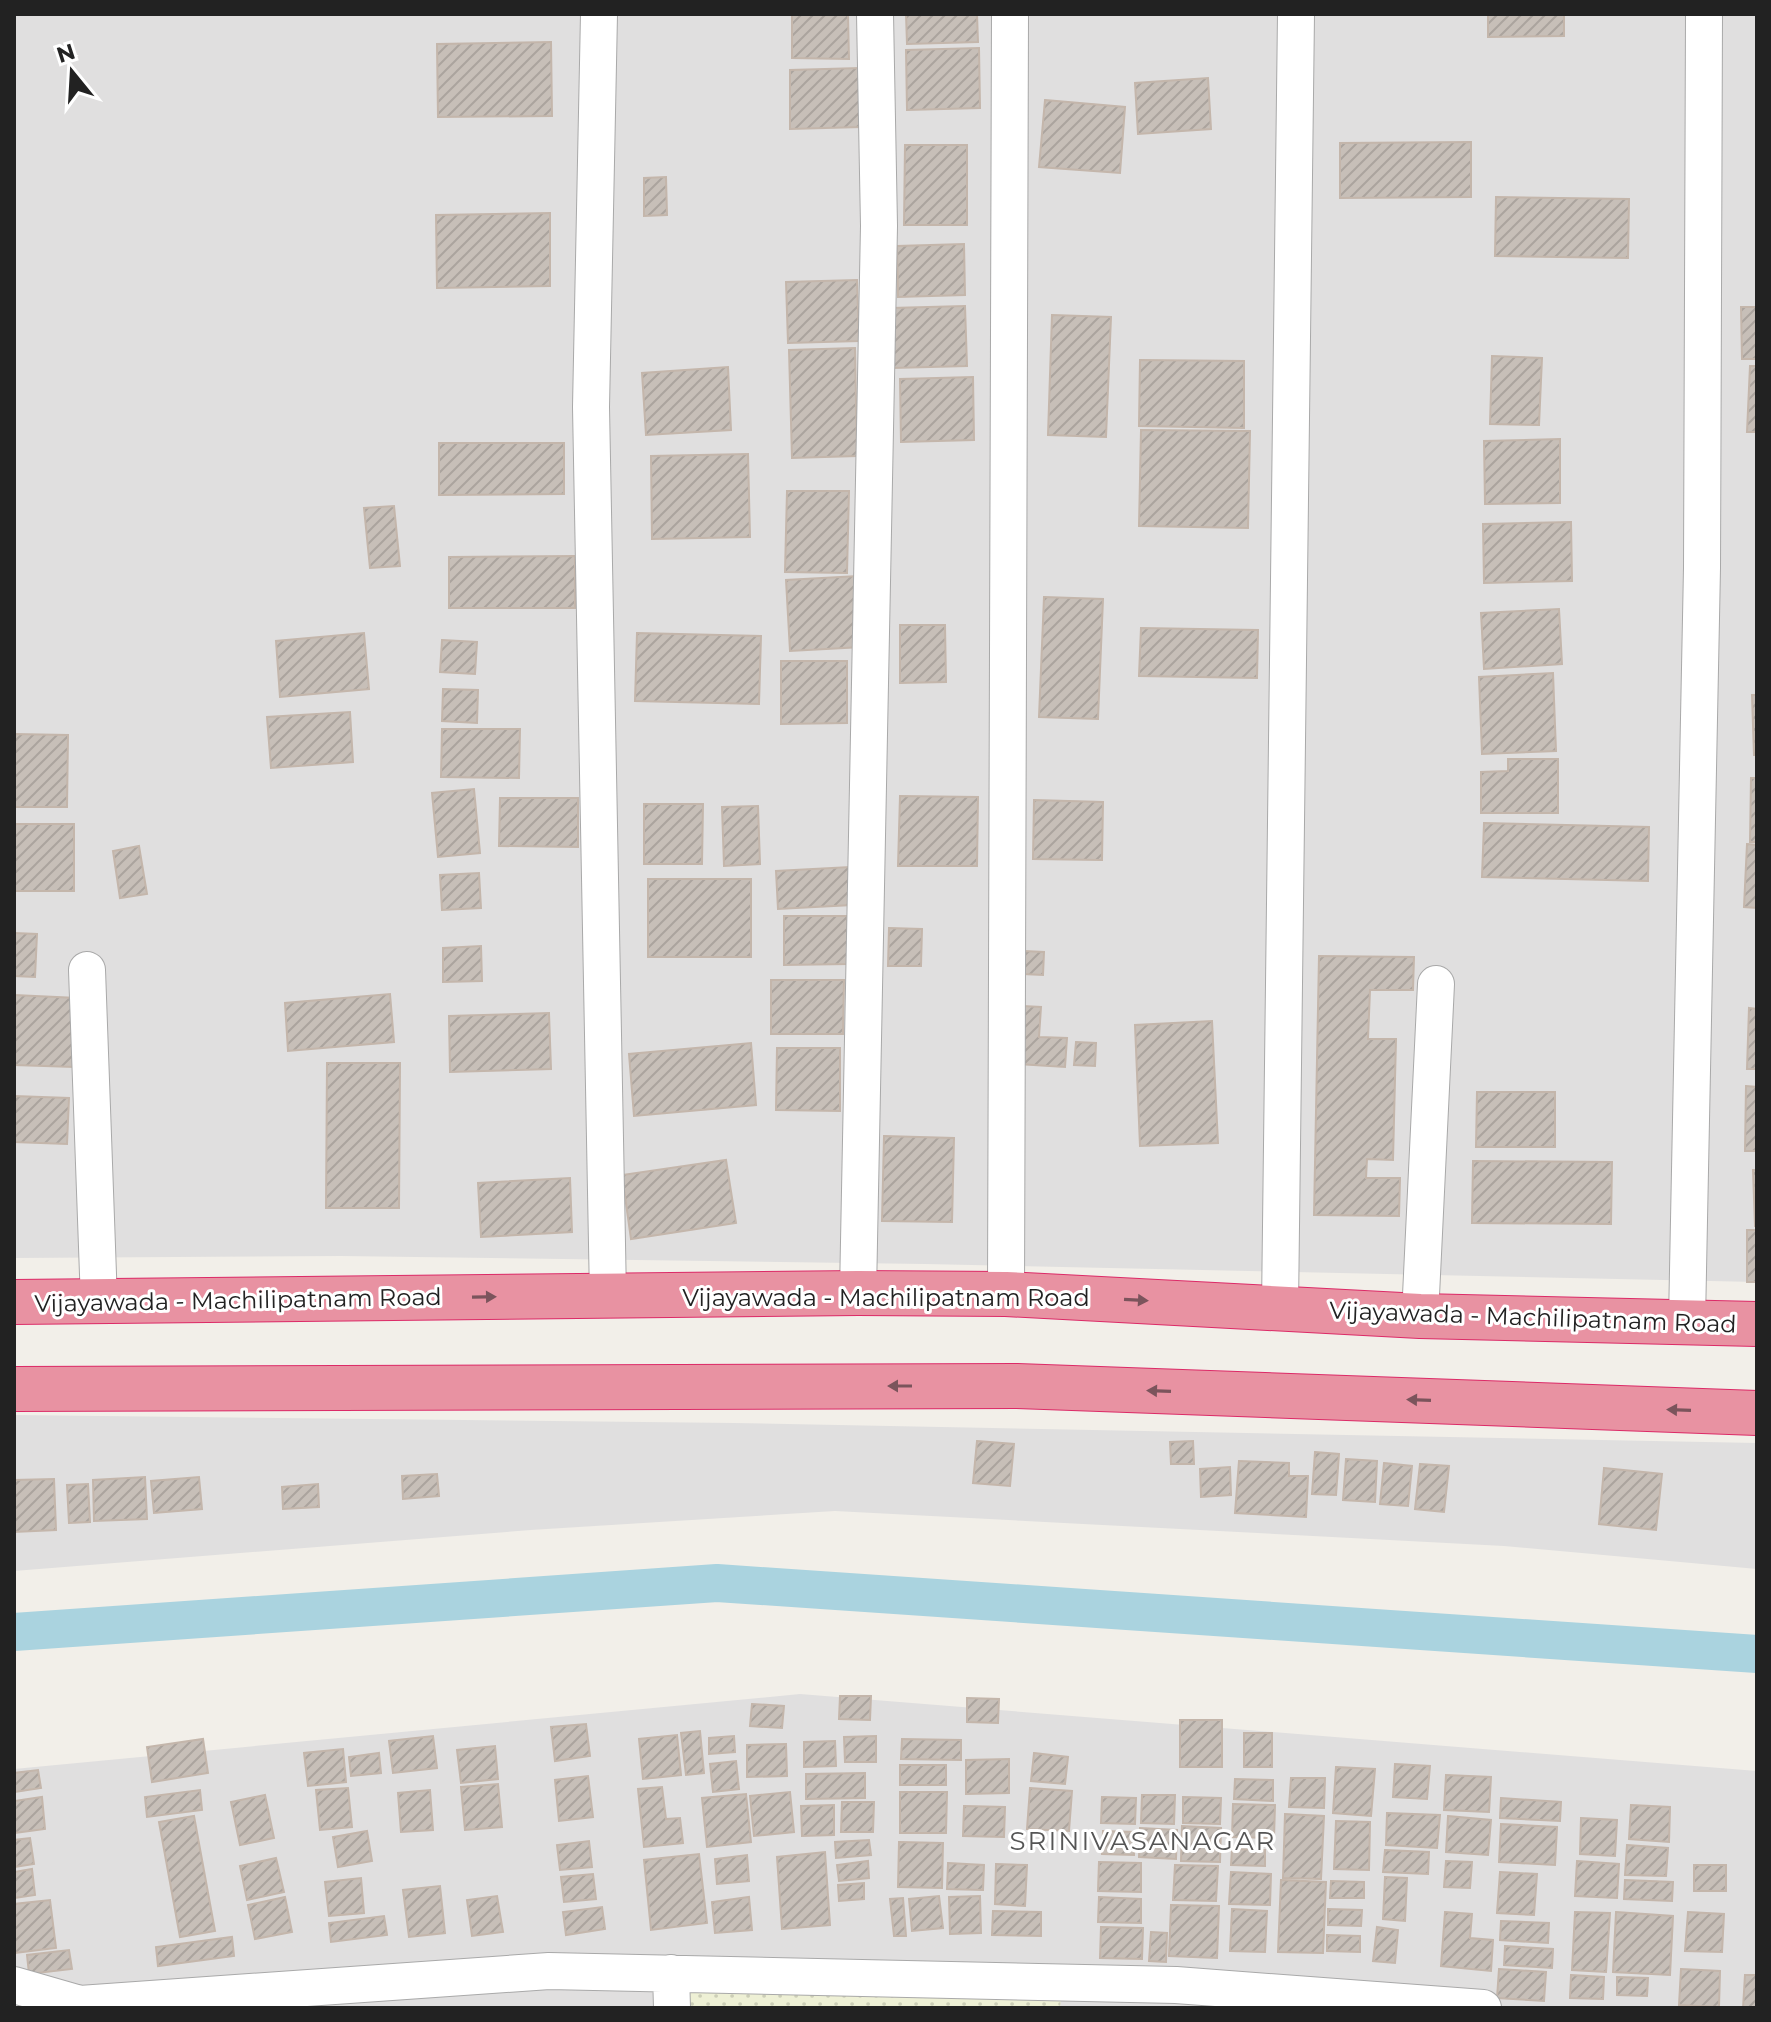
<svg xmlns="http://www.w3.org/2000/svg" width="1771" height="2022" viewBox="0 0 1771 2022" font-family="Montserrat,sans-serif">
<defs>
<pattern id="farmland-dots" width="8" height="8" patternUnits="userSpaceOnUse" patternTransform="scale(2)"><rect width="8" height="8" fill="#eef0d5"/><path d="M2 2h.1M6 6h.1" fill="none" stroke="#ccceb7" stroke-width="1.8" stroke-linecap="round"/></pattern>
<pattern id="building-hatch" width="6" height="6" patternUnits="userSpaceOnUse" patternTransform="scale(2)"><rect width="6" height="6" fill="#c7bfb8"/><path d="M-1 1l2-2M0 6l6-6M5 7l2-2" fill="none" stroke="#aba49e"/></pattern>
</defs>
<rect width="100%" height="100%" fill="#f2efe9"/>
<path fill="#e0dfdf" d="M14,14h1743v1268l-832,-18 -584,-8 -327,2z
M14,1415l720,8 1023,20v126l-253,-23 -669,-35 -304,19 -517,41z
M800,1694l957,77v237h-697l4,-38 -384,38h-666v-239z"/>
<path fill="url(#farmland-dots)" d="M1064,1969l-4,39h-380l1,-15z"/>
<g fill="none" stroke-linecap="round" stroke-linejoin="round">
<path stroke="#aad3df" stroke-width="38" d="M14,1632l703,-49 1040,71"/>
</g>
<path fill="url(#building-hatch)" stroke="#c4b6ab" stroke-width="2" d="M906,14h71l1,28 -71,2z
M1488,14h76v22l-76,1z
M792,15h56l1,44 -57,-1z
M551,42l1,74 -114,1 -1,-73z
M979,48l1,60 -73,2 -1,-60z
M860,68l1,59 -71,2v-59z
M1208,78l3,51 -73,5 -3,-51z
M1045,100l80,7 -5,66 -81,-6z
M1471,142v55l-131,1v-55z
M905,145h62v80h-63z
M666,177l1,38 -23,1v-38z
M1496,197l133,2 -1,59 -133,-2z
M550,213v73l-113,2 -1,-73z
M964,244l1,51 -67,2 -1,-51z
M857,280l2,61 -71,2 -2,-61z
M965,306l2,60 -74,2 -2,-60z
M1741,307h16v52h-15z
M1052,315l59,2 -5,120 -58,-2z
M855,348l2,108 -65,2 -3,-108z
M1492,356l50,2 -3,67 -49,-1z
M1140,360l104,1v67l-105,-2z
M1750,366h7v66h-10z
M728,367l3,63 -85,5 -4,-62z
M973,377l1,63 -73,2 -1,-63z
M1141,430l109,1 -2,97 -109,-2z
M1560,439v64l-75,1 -1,-63z
M439,443h125v51l-125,1z
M748,454l2,83 -98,2 -1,-83z
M787,491h62l-2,82 -62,-1z
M394,506l6,60 -30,2 -6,-60z
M1571,522l1,59 -88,2 -1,-59z
M575,556v52h-126v-51z
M858,576l4,71 -72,4 -4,-71z
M1044,597l59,2 -5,120 -59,-2z
M1559,609l3,55 -78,5 -3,-56z
M900,625h45l1,57 -46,1z
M1141,628l117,2 -1,48 -118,-2z
M364,633l5,56 -89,8 -4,-56z
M637,633l124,3 -2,68 -124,-3z
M442,640l35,2 -2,32 -35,-2z
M781,661h66v62l-66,1z
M1553,673l3,78 -74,3 -3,-77z
M443,689l35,1 -1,33 -35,-2z
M1752,695h5v60h-3z
M350,712l3,50 -82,6 -4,-51z
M442,729h78l-1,49 -78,-1z
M14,734l54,1 -1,72h-53z
M1508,759h50v54h-77v-41l27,-1z
M1751,778h6v64h-7z
M474,789l6,64 -42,4 -6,-64z
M900,796l78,1 -1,69h-79z
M500,798h78v49l-79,-1z
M1034,800l69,2 -1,58 -69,-1z
M644,804h59l-1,60h-58z
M758,806l2,58 -36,2 -2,-59z
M1484,823l165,4 -1,54 -166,-4z
M14,824h60v67h-60z
M1747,844l10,1v63l-13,-1z
M139,846l8,48 -27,4 -7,-47z
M850,867l2,38 -74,4 -2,-38z
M479,873l2,35 -39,2 -2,-35z
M648,879h103v78h-103z
M784,916h63l1,48 -64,1z
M889,928l33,1 -1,37h-33z
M14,933l23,1 -2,43 -21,-1z
M481,946l1,35 -39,1v-34z
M1024,951l20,1 -1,23 -20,-1z
M1319,956l95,1 -1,33h-43l-2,49h28l-3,121 -26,-1 -1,19h34l-1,38 -85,-1z
M771,980h73l-1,54h-72z
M390,994l4,48 -106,9 -3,-48z
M14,995l63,3 -3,69 -60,-2z
M1022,1006l19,1 -2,30 28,1 -2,29 -47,-3z
M1749,1008l8,1v60h-10z
M549,1013l2,56 -101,3 -1,-56z
M1212,1021l6,122 -78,3 -5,-121z
M1076,1042l20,1 -1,23 -21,-1z
M751,1043l5,62 -122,11 -5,-62z
M777,1048h63v63l-64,-1z
M327,1063h73l-1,145h-73z
M1746,1086l11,1v64h-12z
M1477,1092h78v55h-79z
M14,1096l55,2 -2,46 -53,-2z
M884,1136l70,2 -2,84 -70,-1z
M726,1160l10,63 -105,16 -9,-64z
M1473,1161l139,1 -1,62 -139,-1z
M1753,1170h4v56h-2z
M570,1178l2,54 -91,5 -3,-54z
M1747,1230h10v52h-10z
M977,1441l37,3 -4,42 -37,-3z
M1193,1441l1,23h-23l-1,-22z
M1315,1452l24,2 -3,41 -24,-1z
M1346,1459l31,2 -2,41 -32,-2z
M1239,1461l50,2v13h19l-2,41 -71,-4z
M1384,1463l28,3 -4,40 -28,-2z
M1420,1464l29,2 -5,46 -29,-3z
M1230,1467l1,28 -30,2 -1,-28z
M1604,1468l58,6 -6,56 -57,-6z
M437,1474l2,22 -36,3 -1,-23z
M145,1477l2,42 -53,2 -1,-41z
M199,1477l3,32 -48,4 -3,-32z
M54,1479l2,51 -42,2v-52z
M88,1484l2,38 -21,1 -2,-38z
M318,1484l1,23 -36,2 -1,-22z
M840,1696h31l-1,24 -31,-1z
M967,1698l32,1 -1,24 -31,-1z
M752,1704l32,2 -2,22 -32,-2z
M1180,1720h42v47h-42z
M586,1724l4,32 -35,5 -4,-34z
M700,1731l4,42 -18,2 -5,-42z
M1244,1733h28v34h-28z
M677,1735l4,40 -38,4 -4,-40z
M433,1736l4,32 -44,5 -4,-32z
M734,1736l1,16 -26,2v-16z
M876,1736v26h-31l-1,-25z
M203,1739l5,34 -56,9 -5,-35z
M902,1739l59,1v20l-60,-1z
M835,1741l1,25 -32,1v-25z
M786,1744l1,32 -40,1v-32z
M495,1746l3,33 -37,4 -4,-33z
M343,1749l3,33 -38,4 -4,-33z
M379,1753l2,20 -30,3 -2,-19z
M1034,1753l34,4 -3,27 -34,-3z
M1009,1759v34l-43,1v-34z
M736,1761l3,28 -26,3 -3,-28z
M1395,1764l35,2 -3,33 -34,-2z
M900,1765h46v20h-46z
M1336,1767l39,2 -4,47 -38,-3z
M38,1770l3,18 -27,4v-19z
M865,1773v25l-59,1v-25z
M1446,1775l45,2 -2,35 -45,-2z
M588,1776l5,41 -34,4 -4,-41z
M1291,1778h34l-1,30 -35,-1z
M1235,1779l38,1v21l-39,-2z
M498,1784l4,43 -37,3 -4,-43z
M662,1787l4,32 14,-1 3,25 -39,4 -6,-58z
M348,1788l4,39 -32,3 -4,-40z
M1030,1788l42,3 -3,40 -42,-2z
M200,1790l2,20 -55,7 -2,-20z
M430,1790l3,40 -32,2 -3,-39z
M790,1792l4,40 -40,4 -4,-40z
M900,1792h47l-1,41h-46z
M746,1794l5,48 -44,5 -5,-49z
M265,1795l9,43 -34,7 -9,-43z
M1142,1795h33l-1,29 -33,-1z
M42,1797l3,32 -31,4v-32z
M1102,1797l34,1 -1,26 -34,-1z
M1183,1797l38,1 -1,26 -37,-1z
M1501,1798l60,4 -1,19 -60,-3z
M842,1802h32l-1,30h-32z
M1233,1804l42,1 -1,33 -42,-1z
M834,1805v30l-32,1 -1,-30z
M1631,1805l39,2 -1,35 -40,-3z
M964,1806l41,1 -1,30 -41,-1z
M1387,1813l53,2 -3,33 -51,-3z
M1285,1814l39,2 -3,63 -38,-1z
M194,1816l21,115 -35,6 -21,-115z
M1448,1816l43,4 -3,35 -42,-3z
M1581,1818l36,2 -2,36 -35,-2z
M1336,1821l34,1 -1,48 -35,-1z
M1501,1824l56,3 -2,38 -56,-3z
M1182,1826l39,2 -1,34 -39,-1z
M1140,1828l37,2 -1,29 -37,-2z
M367,1831l5,30 -34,6 -5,-30z
M1103,1831l32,1 -1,23 -32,-1z
M30,1838l4,26 -20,3v-27z
M869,1840l2,15 -35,3 -1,-16z
M589,1841l3,26 -32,3 -3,-25z
M899,1842l44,1 -1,45 -44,-1z
M1627,1845l41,3 -2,28 -41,-1z
M1232,1849l33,1v16l-34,-1z
M1385,1850l44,2 -1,22 -45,-2z
M825,1852l5,73 -48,4 -5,-72z
M699,1854l8,69 -56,7 -7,-70z
M747,1855l2,26 -32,3 -2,-25z
M276,1858l8,34 -37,8 -7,-34z
M868,1861l1,17 -30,3 -2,-16z
M1446,1861l26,1 -2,26 -26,-1z
M1577,1861l42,3 -2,34 -42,-2z
M1099,1862l42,1v29l-43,-1z
M948,1863l36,2 -1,25 -36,-1z
M996,1864l31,1 -2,41 -30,-2z
M1175,1865l43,1 -2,35 -43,-1z
M1694,1865h32v26h-32z
M32,1869l3,26 -21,3v-26z
M1231,1872l40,2 -1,31 -41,-1z
M1500,1872l37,2 -3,41 -37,-2z
M593,1874l3,25 -32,3 -3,-25z
M1385,1877l22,1 -2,43 -22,-2z
M361,1878l3,35 -35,3 -4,-34z
M1281,1880l45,2 -3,71 -45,-1z
M1625,1880l48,2 -1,19 -48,-2z
M1331,1881l33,1v16h-34z
M864,1883v16l-25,2 -1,-16z
M440,1886l5,47 -36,4 -6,-47z
M497,1896l6,36 -31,4 -5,-36z
M939,1896l4,32 -31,3 -3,-32z
M980,1896l1,37 -31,1 -1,-37z
M285,1897l7,35 -37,7 -7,-34z
M749,1897l3,33 -37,3 -3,-31z
M1099,1897l42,2v24l-43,-1z
M903,1898l3,38h-12l-4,-37z
M50,1900l6,48 -42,5v-49z
M1171,1905l48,1 -2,52 -48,-2z
M602,1907l3,22 -39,6 -3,-23z
M1232,1909l35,2 -2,41 -35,-1z
M1328,1909l34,1 -1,16 -33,-1z
M993,1911l48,1v24l-49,-1z
M1445,1912l27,2 -2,24 23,2 -2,31 -50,-5z
M1575,1912l35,1 -4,59 -34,-2z
M1616,1912l57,4 -3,59 -57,-3z
M1688,1912l36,2 -2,38 -37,-1z
M384,1916l3,19 -56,7 -2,-19z
M1501,1921l48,2 -1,20 -48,-3z
M1101,1927l42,1 -1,31 -42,-1z
M1377,1927l21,3 -3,33 -22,-2z
M1151,1932l16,1 -1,29 -17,-1z
M1327,1935l33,1v16l-33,-1z
M232,1937l2,19 -76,10 -2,-19z
M1505,1946l48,3 -1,19 -48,-3z
M69,1950l3,19 -43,5 -2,-19z
M1499,1969l47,3 -2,29 -47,-3z
M1681,1969l39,2 -1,36 -40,-2z
M1571,1975l33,2 -1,22 -33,-1z
M1745,1975h12v33h-14z
M1617,1977l31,1 -1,18 -30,-1z"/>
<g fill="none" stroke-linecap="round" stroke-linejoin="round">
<g stroke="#a9a9a9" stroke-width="38">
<path id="minor" d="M599,14l-8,393 17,889
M87,970l12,332
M858,1293l21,-1067 -4,-212
M1006,1294l4,-1280
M1280,1307l16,-1293
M1420,1316l16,-332
M1687,1321l15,-753 2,-554
M671,1973l1,35
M14,1985l66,19 469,-33 627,14 307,23"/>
</g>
<g stroke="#dc2a67" stroke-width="46">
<path id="highway" d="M14,1302l844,-9 148,1 414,22 337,8
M14,1389l1003,-3 740,27"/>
</g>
<use href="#minor" stroke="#fff" stroke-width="36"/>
<use href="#highway" stroke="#e892a2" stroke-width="44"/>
</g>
<defs><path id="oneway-solid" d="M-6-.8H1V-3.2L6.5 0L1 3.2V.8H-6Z" transform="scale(2)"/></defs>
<g fill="#7b545c">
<use href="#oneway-solid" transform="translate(484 1297) rotate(-1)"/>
<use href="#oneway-solid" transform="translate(1136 1300) rotate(3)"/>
<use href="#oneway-solid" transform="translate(900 1386) rotate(-180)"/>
<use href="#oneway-solid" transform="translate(1159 1391) rotate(-178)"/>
<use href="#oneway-solid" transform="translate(1419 1400) rotate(-178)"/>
<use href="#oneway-solid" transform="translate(1679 1410) rotate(-178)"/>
</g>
<g text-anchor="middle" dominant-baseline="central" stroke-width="6" stroke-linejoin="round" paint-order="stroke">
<g font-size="24" fill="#222" stroke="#fff">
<text x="886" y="1297">Vijayawada - Machilipatnam Road</text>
<text transform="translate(238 1300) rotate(-1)">Vijayawada - Machilipatnam Road</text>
<text transform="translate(1533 1317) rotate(2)">Vijayawada - Machilipatnam Road</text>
</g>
<g font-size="26" letter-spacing="2" fill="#555" stroke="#fff">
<text x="1143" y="1841">SRINIVASANAGAR</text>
</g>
</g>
<rect width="1771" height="2022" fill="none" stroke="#222222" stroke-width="32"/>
<g transform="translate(72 72) rotate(342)" stroke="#ffffff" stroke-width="6" paint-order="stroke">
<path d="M0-6L14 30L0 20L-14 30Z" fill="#222222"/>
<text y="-12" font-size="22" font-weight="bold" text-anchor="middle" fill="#222222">N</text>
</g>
</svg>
